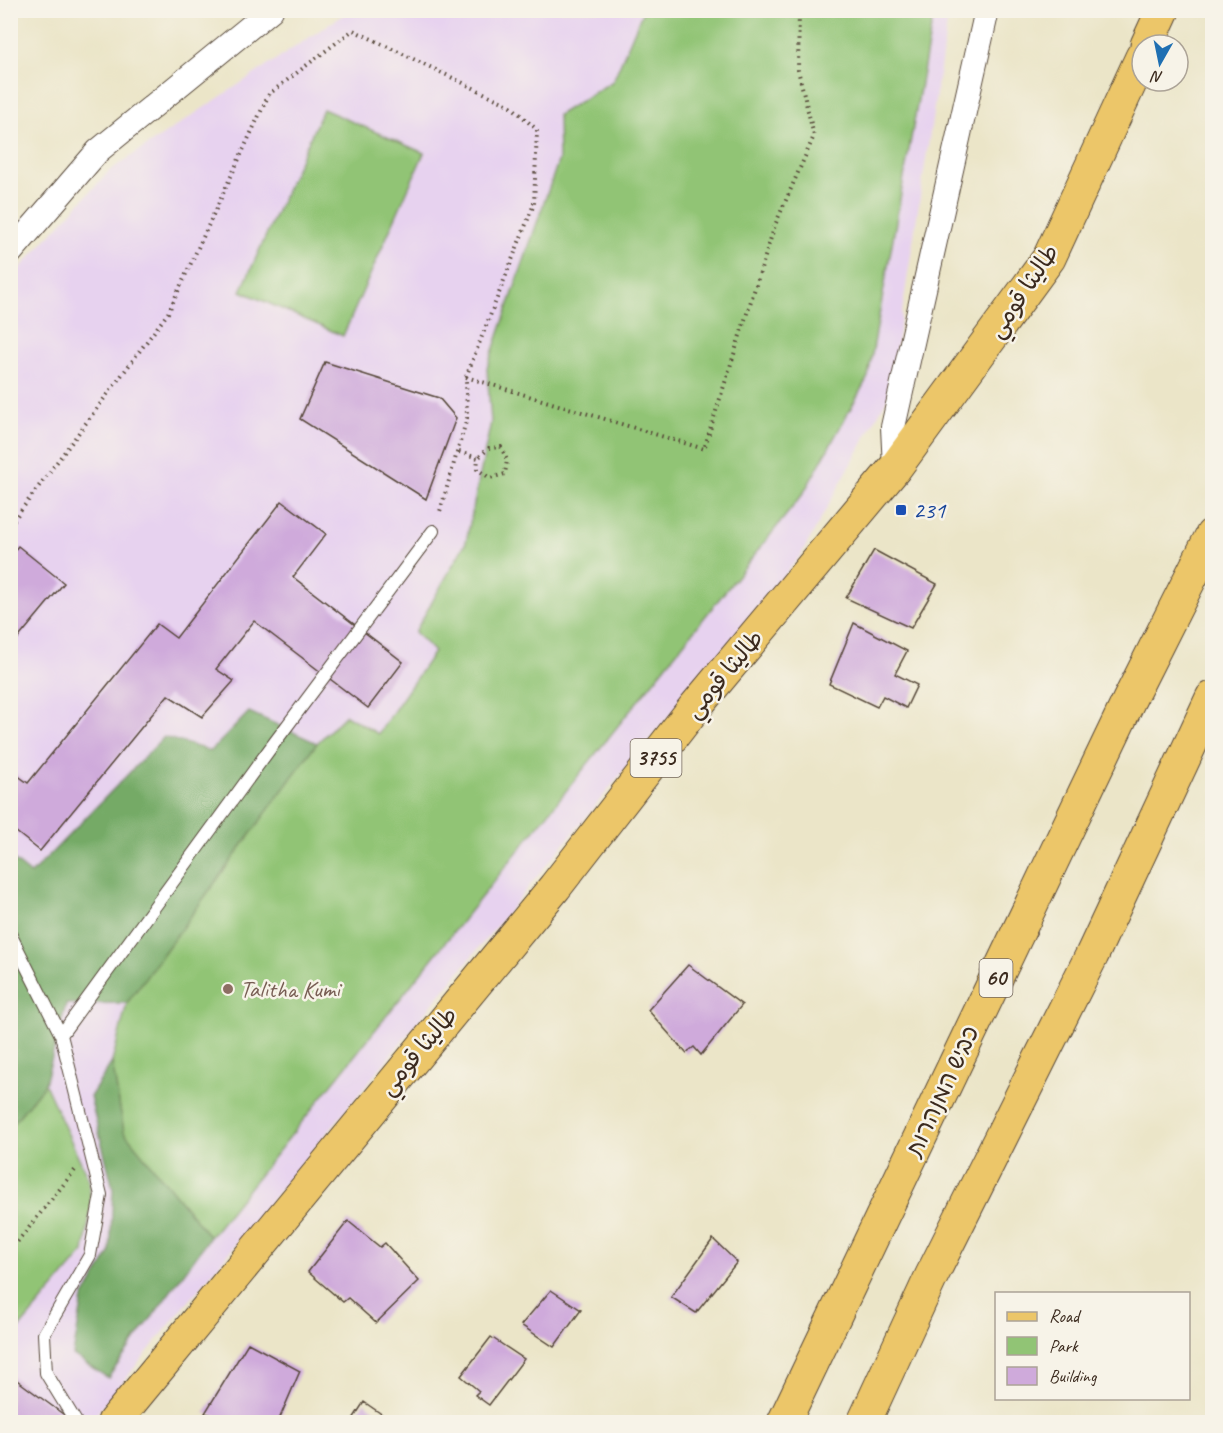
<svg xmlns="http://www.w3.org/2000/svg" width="1223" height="1433" viewBox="0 0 1223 1433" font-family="Caveat,'Playpen Sans Arabic','Playpen Sans Hebrew',sans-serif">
<rect width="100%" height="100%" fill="#f7f3e8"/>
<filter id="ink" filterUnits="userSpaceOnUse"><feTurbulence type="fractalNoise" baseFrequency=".0167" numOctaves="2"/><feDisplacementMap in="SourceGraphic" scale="12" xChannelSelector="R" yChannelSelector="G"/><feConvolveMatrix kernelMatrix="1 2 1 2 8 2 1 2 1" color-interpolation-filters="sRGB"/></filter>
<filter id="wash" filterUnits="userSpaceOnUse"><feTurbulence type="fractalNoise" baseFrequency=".008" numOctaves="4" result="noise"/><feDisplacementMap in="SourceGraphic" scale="24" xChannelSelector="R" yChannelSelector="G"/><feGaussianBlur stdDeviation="1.35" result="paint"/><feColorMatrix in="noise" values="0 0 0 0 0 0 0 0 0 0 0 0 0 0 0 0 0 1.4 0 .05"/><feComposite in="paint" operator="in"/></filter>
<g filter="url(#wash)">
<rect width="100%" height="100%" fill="#ebe5c8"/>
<path fill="#e7d2ef" d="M349,11h600l-60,384 -88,160 -711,867h-79l-1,-1143 99,-108z"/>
<path fill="#91c475" stroke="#66774a" stroke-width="1.5" d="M643,11h291l-66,366 -65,117 -593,743 -86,-105 -12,-70 15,-59 190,-260 29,-28 32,19 56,-82 -19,-20 51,-90 25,-120 -4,-54 72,-209 -1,-44 55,-34z
M323,109l101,44 -81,183 -102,-45z
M45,1084l44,96 2,27 -7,45 -73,86v-212z"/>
<path fill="#74aa66" stroke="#586a42" stroke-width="1.5" d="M249,712l68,31 -190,260 -61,1 -21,80 -34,42v-268l20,16 133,-137 47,14z
M112,1062l12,70 86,105 -102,141 -35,-23 10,-57 27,-45 3,-65 -23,-91z"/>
<g id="blocks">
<path fill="#cfaadb" d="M325,362l114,36 17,20 -30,81 -126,-80z
M282,501l44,33 -33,43 110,85 -35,46 -114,-87 -38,48 18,12 -32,36 -34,-22 -128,156 -30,-24v-57l18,13 129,-159 19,14z
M18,546l46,37 -54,65v-92z
M874,550l63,34 -26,44 -65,-30z
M854,623l53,28 -12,23 22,11 -11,23 -23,-12 -6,11 -48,-23z
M688,965l54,40 -41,50 -7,-8 -8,6 -38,-43z
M348,1221l32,26 5,-4 34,38 -43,42 -28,-25 -5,4 -35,-30z
M713,1239l24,23 -41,51 -25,-16z
M551,1290l30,20 -27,37 -33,-22z
M491,1337l33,22 -35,46 -14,-10 4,-4 -18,-15z
M248,1343l52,28 -22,51h-42l-31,-9z
M10,1375l61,45 -2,2h-55l-4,-2z
M364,1402l29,20h-42z"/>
</g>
</g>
<g filter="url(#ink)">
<use href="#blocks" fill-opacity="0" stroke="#554638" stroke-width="1.5"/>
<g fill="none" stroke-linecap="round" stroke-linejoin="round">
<g stroke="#554638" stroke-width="14">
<path id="service" d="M10,934l51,101 40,160 -11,60 -46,79 2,39 30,49
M61,1035l208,-285 164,-219"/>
</g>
<g stroke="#554638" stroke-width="26">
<path id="minor" d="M10,253l88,-102 173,-141
M895,468l-2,-41 94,-417"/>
</g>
<g stroke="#554638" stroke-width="35">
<path id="primary" d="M1147,45l16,-35
M114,1422l441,-535 140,-180 200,-239 154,-210 93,-201"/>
</g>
<g stroke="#554638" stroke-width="35">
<path id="trunk" d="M784,1422l345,-722 83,-165
M864,1422l67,-145 161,-322 120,-257"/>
</g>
<path stroke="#554638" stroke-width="4" stroke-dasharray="1.5 4.5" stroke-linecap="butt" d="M466,377l238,72 71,-224 39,-89 -16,-66 1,-60
M459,452l19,6 -1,11 13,9 15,-4 2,-14 -6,-13 -12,1 -11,10
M10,525l158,-212 101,-219 84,-64 158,76 26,24 -3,74 -68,173 1,41 -28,97
M10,1251l66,-82"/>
<use href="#service" stroke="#fff" stroke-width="12"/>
<use href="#minor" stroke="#fff" stroke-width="24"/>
<use href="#primary" stroke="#ecc669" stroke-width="33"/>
<use href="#trunk" stroke="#ecc669" stroke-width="33"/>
</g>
</g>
<rect fill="#1a4fb4" stroke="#f7f3e8" stroke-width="2" x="895" y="504" width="12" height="12" rx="3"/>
<circle fill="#8d6e63" stroke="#f7f3e8" stroke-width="2" cx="228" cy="989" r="6"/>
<g text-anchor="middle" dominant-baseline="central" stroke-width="5" stroke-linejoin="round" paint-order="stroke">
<g fill="#f7f3e8" stroke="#73665b" stroke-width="1.5">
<rect x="630.5" y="739" width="51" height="38" rx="4.5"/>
<rect x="979.5" y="959" width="33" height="38" rx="4.5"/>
</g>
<g font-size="22" font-weight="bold" fill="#3b2a1e">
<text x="656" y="758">3755</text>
<text x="996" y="978">60</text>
</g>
<g font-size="24" fill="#3b2a1e" stroke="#f7f3e8">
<text transform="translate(1023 291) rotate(-56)">طاليثا قومي</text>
<text transform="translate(724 674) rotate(-50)">طاليثا قومي</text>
<text transform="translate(418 1051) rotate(-50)">طاليثا قومي</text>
<text transform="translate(942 1091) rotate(-65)">כביש המנהרות</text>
</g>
<g font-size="24" fill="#164399" stroke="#f7f3e8" text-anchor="start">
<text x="913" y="510">231</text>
</g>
<g font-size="24" fill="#785e54" stroke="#f7f3e8" text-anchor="start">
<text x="240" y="989">Talitha Kumi</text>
</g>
</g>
<rect width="1223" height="1433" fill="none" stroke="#f7f3e8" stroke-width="36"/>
<rect x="995" y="1292" width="195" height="108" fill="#f7f3e8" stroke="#aca397" stroke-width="1.5"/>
<rect x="1007" y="1312" width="30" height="9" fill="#ecc669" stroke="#aca397" stroke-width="1.5"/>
<text x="1049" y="1322" font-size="18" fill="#3b2a1e">Road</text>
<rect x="1007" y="1337" width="30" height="18" fill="#91c475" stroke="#aca397" stroke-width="1.5"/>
<text x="1049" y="1352" font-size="18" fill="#3b2a1e">Park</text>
<rect x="1007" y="1367" width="30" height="18" fill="#cfaadb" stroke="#aca397" stroke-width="1.5"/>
<text x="1049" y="1382" font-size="18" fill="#3b2a1e">Building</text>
<g transform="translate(1160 63) rotate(189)"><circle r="28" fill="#f7f3e8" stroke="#aca397" stroke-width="1.5"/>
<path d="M0-4.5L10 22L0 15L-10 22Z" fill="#1f6fb2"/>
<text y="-9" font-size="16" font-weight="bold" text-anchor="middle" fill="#3b2a1e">N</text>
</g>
</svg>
